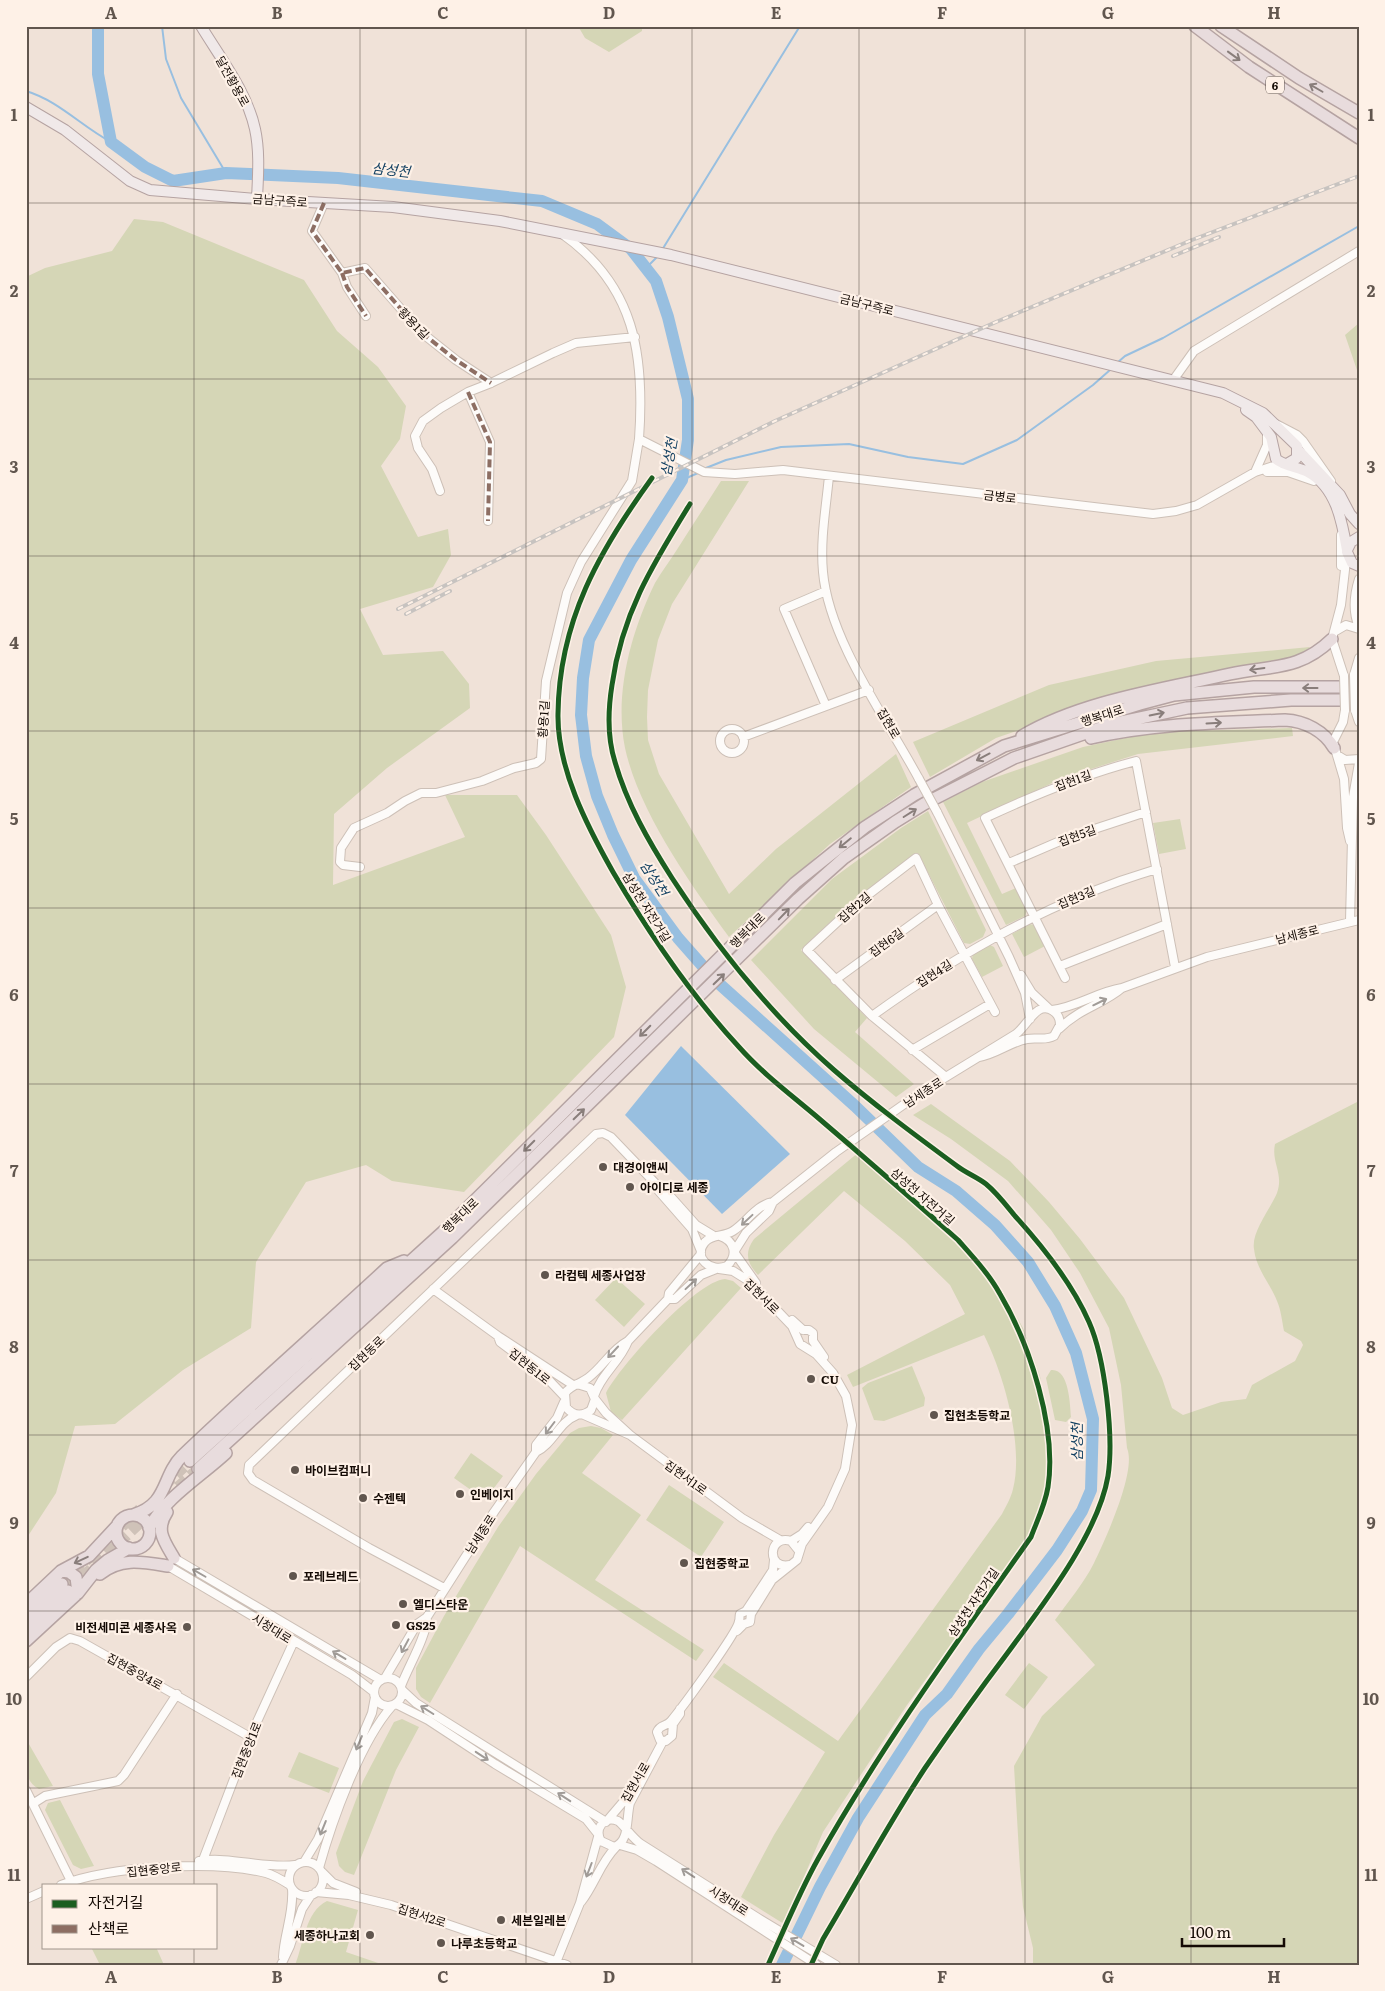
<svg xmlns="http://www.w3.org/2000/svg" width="1385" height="1991" viewBox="0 0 1385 1991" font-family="Literata,'Noto Sans KR',serif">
<rect width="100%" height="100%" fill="#f0e2d8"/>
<path fill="#d5d6b6" d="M578,26h64v5l-33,21 -24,-14z
M134,219l29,3 141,58 33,51 41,36 28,39 -6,33 -19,27 37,71 30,-8 3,26 -18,32 -73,22 23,46 60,-4 26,33 1,24 -83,60 -53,46 -1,71 132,-48 -20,-42h72l29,40 65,100 15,52 -12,50 -150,155 -72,-11 -26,-16 -60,17 -50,80 -5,66 -68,42 -68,54 -40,2 -19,67 -30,46v-1262l19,-9 67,-17z
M1359,323v53l-14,-41z
M721,481h28l-77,123 -14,36 -10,50 -1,27 1,23 11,34 70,120 47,-45 120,-95 15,33 -81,57 -101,93c-38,-52 -90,-125 -104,-189 -11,-54 6,-116 30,-165 7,-12 16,-24 23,-35 14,-22 29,-45 43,-67z
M1310,647l-4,5 -21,9 -168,36 -121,41 -66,39 -17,-35 136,-57 107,-24z
M1292,728l1,8 -155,18 -75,24 -96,45 35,71 14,-6 11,22 -2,6 -19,9 -63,-123 39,-20 101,-35 71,-15z
M928,811l58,119 -3,7 -13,7 -6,-1 -46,-90c-42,29 -80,60 -117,97l66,68 -12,14 59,52 -18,13 -82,-68 -63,-69 81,-81 69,-51z
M1180,819l6,30 -27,5 -6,-31z
M1029,924l6,1 10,21 -21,11 -12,-23z
M990,945l4,2 9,19 -21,11 -10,-18 1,-6z
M1359,1101v864h-326v-17l-10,-41 -3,-37 -6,-104 28,-50 53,-51 -40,-45c13,-18 29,-37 39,-57 11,-23 43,-92 33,-115l-6,-63 -12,-57 -29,-55 -29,-43 -43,-49 -57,-42 -38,-24 18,-11 79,57 39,41 31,37 44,59 38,80 10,30 11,7 38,-13 25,-3 6,-14 43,-24 8,-16 -2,-4 -17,-10c-2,-10 -3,-21 -7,-30 -7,-18 -21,-32 -23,-52 -3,-17 17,-41 23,-56 7,-19 -6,-31 -2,-49z
M859,1152l39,30 66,60 33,40 26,46 17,48 10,62 2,31 -4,28 -23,46 -118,162 -84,127 -39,92 -43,-27 33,-62 51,-83 -112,-75 11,-14 114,78 164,-227c4,-8 9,-16 11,-25 11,-44 -9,-114 -29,-154l-131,52 -6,-12 118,-61 -15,-29 -45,-44 -61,-50 -86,84c-11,-12 -14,-22 -4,-36z
M616,1278l29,26 -21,23 -29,-27z
M725,1279l8,2 8,7 -119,132 -11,-8 -5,-19c14,-27 90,-112 119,-114z
M912,1366l13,32 -1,8 -40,15 -10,-1 -12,-32 6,-5z
M1051,1370c18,-2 19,34 20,47l-5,5 -11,-2 -9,-42z
M591,1426l10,2 12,7 -31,38 59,42 -46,65 109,70 -8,11 -176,-115 -90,157 -9,-6 -5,-8v-21l28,-52 54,-89 38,-53 34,-41 9,-5z
M471,1453l32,23 -18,24 -31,-22z
M669,1485l55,37 -23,35 -55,-37z
M1029,1663l19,14 -24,32 -19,-14z
M402,1719l17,8 -23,43 -42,105 -9,-3 -6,-6 -3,-13 27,-72 31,-59z
M26,1739l27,47 -14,3c-18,-9 -13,-32 -13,-50z
M299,1752l40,16 -10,25 -41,-16z
M60,1800l34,66 -13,3 -8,-4 -28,-55 3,-7z
M327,1901l31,9 -12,42 38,13h-89c9,-22 10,-53 32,-64z
M91,1947h65l8,18h-64z"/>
<path fill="#98bfe0" d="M681,1046l109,108 -68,60 -97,-99z"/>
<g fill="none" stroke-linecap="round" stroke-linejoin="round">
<path stroke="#98bfe0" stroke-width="2" d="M162,26l4,33 15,39 45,75
M26,91c33,10 55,35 85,51
M662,250l138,-224
M646,268l12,-12
M1117,363l8,-7 38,-18 196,-112
M706,468l20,-8 55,-13 68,-3 59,13 55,7 54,-24 76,-55 17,-15
M682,480l16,-7"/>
<path stroke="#98bfe0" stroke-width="12" d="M98,26v48l13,68 34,25 28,14 53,-8 112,5 204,23 55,23 34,25 25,32 12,36 20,82v41l-6,40 -51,80 -42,80 -6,38 -2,37 5,41 11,40 16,39 21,43 44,60 37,42 140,126 63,61 38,24 39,34 33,37 27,44 21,47 17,66 -2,71 -9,21 -25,39 -49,64 -29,35 -32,45 -22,21 -67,103 -38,69 -38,78"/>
<path stroke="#cfc2b8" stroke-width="11" stroke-dasharray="11 5.5" stroke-linecap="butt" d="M164,1486l26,-25
M178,1487l20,-18
M110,1538l30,-29
M62,1584l28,-27
M71,1588l90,-85"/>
<g stroke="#cdc0b7" stroke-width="10">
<path id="minor" d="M324,203l-12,28 30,42 23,-5 57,65 34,27 35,23
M562,234c73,51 83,121 77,205l65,33 31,2 48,-4 370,44 23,-3 21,-6 58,-33 28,-9
M342,273l5,14 19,29
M1174,379l20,-28 165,-100
M468,392l22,50 -2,79
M1276,424l21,11 6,6 28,40
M1255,472l12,-27v-13
M1267,472h21l26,9
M829,476c-3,32 -9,64 -6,96 6,68 63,146 96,207
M440,491l-8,-22 -14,-21 -3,-12 8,-15 18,-13 27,-16 23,-9 62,-30 23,-10 59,-6
M1341,566v-31
M1359,579c-5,16 -7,32 0,48
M1334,632l12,-7 13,4
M1354,675l5,-17
M1344,676l-12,-37 9,-34 6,-53
M826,706l-42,-97 42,-18
M1345,710l-2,12 -10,20 11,37 3,49 3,13
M1355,710l4,12
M720 741a12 12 0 1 1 24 0a12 12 0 1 1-24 0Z
M743,737l126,-47
M1337,755l8,5 14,-1
M937,812l72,145 16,36 5,26
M1009,863l58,-25 79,-26
M360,867l-17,-2 -3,-3 1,-14 13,-20 33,-15 18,-12 16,-8h15l46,-12 32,-13 22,-5 5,-4 5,-78 21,-88 14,-31 51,-81 7,-42
M1350,921l3,-124 6,-34
M1060,966l107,-42
M1021,975l11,18 16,15
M1065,978l-80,-160c49,-23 98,-43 151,-57l39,206
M835,980l103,-75
M1122,988l85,-31 152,-37
M1052,1010c25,-3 45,-18 70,-22 -20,17 -42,20 -63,41
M872,1016c89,-64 180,-116 285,-147
M912,1050l78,-46
M946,1077l-74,-61 -65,-66 53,-49 56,-43 22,47 57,107
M656,1184l1,5 35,40 9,22
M720,1236c15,5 18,19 7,30 -16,7 -35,-8 -22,-24 7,-8 19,-5 28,-11 14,-9 23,-26 40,-29
M734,1252l12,-19 23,-22 4,-9 63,-50 87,-61 93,-57c12,-9 21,-34 37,-23 5,3 7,8 7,14l-6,11c-9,5 -17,1 -27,3 -17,3 -30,15 -48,18
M734,1252l22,31
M719,1269l14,2 16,10 43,45 8,18 16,10 17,19 13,23 6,29 -7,44 -17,38 -26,37 -5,16 -25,20 -21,34
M433,1289l65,47
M668,1299h7l26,-24 15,-6
M792,1320l11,10
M803,1330h6l4,3v8l11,16
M628,1341l40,-42 1,-6 32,-39
M577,1384l13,4 5,11 -4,11c-9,7 -18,6 -25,-3l-1,-14c6,-8 15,-9 23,-15 15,-11 23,-28 40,-37 -8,21 -27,33 -34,55
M564,1396l-19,-20 -45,-34 -2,-6 75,49
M584,1415l46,20 -24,-22 -11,-14
M630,1435l112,83 38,22
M536,1452c17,-8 23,-30 41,-37
M791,1541l11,-7 6,-7
M174,1558l207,122
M790,1565c-24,5 -22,-31 1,-24l8,10
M168,1566l184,109 22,17
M444,1588l-75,-40 -116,-68 -5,-7 1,-8 347,-331 7,-1 8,4 45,47 6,3 34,38 18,11
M746,1611l27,-41 1,-10
M737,1631l7,-7 6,-2 1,-8
M26,1677l30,-30 14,-9 10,3 170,96
M385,1678l32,-54 10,-7 67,-105 42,-60v-7l21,-27 7,-16
M374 1692a14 14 0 1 1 28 0a14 14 0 1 1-28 0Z
M401,1686c7,-19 26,-50 26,-69
M402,1690l14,13 190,119
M396,1704l32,16 67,44 91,55 12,15
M680,1709v5l-7,10 -1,12 -6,5 -6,-1 -3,-8c3,-8 9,-5 14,-11 10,-12 67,-89 68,-100 1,-2 0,-5 1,-7l6,-3
M663,1741l-33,62c-4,15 0,39 -16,44l-13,-6c-7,-12 3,-26 17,-20 4,2 15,18 23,23l117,74 78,47
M26,1790l45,91
M34,1803l11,-7 73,-15 6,-6 53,-81
M606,1822l23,-27
M620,1845l17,5 19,11 161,104
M203,1860l47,-123 44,-96
M199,1861c32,-5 64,8 96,4
M289 1879a17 17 0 1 1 34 0a17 17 0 1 1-34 0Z
M304,1862l14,-23 54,-126 3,-16
M319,1868c13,-47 41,-126 73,-162
M322,1872l11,11 23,9
M61,1885c50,-19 153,-25 205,-12 8,2 16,7 24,12
M316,1892l33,3 42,10 176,60
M26,1899l18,-8
M581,1902c14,-18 19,-39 35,-55
M283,1957c1,-23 11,-44 9,-68
M281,1965l9,-19 12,-37 9,-14
M555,1965l25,-62 18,-66"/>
</g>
<g stroke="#b5a3a2" stroke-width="12">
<path id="major" d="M201,26c20,33 46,66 54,103 5,23 3,47 2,70
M26,107l39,23 65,51 20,9 107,9 136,8 107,14 171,34 552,138 40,20 34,33v12l-10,6
M1246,410l10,7 15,20 5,22c8,7 22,8 32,13 28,15 34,49 39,78
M1298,450l42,45 10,19 9,10
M1347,550l4,-8 8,-5
M1347,552l5,11 7,3"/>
</g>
<g stroke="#b5a3a2" stroke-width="14">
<path id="highway" d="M1195,26l54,41 110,71
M1221,26l78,52 60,35
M1022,736c59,-35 142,-47 208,-62 42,-9 69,-3 102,-35
M1091,738c64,-15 129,-15 194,-18 20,1 39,11 49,28
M190,1461l255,-231 350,-347 70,-56 49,-32 90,-49 136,-42 34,-9 80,-8h105
M198,1469l254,-231 346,-339 46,-41 51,-36 29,-18 90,-46 98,-34 75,-16 104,-8h68
M167,1512c-12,18 -3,29 7,46
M133,1515c36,-11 28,-38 49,-59 67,-64 137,-125 205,-188l17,-7
M116 1532a17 17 0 1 1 34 0a17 17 0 1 1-34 0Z
M149,1528c17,-31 51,-51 77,-75
M61,1571l8,1 7,5 2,16
M100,1574c21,-17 43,-12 68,-8
M26,1604l35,-33 28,-15 27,-29
M26,1617l36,-33
M26,1629l42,-38
M26,1641l52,-48 18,-23 12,-10 21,-12"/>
</g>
<use href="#minor" stroke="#fdfbf9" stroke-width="8"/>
<use href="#major" stroke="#f0e9e9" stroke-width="10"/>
<use href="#highway" stroke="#e8dcdd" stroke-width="11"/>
<g stroke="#c7c3c0" stroke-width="4">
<path id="rail" d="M1173,256l46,-19
M398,609l377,-188 221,-99 196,-82 167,-64
M406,614l44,-23"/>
</g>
<use href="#rail" stroke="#fef1e7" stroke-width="2" stroke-dasharray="5.5" stroke-linecap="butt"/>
<g stroke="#cdc0b7" stroke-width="10" stroke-linecap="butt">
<path id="minor-bridge" d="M1354,675l1,35
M1344,676l1,34
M919,779l18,33"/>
</g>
<use href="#minor-bridge" stroke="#fdfbf9" stroke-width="8"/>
<path stroke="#8d6e63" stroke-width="4" stroke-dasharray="8 4" stroke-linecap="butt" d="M324,203l-12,28 30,42 23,-5 57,65 34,27 35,23
M342,273l5,14 19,29
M468,392l22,50 -2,79"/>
<g stroke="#fef1e7" stroke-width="8">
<path id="cycleway" d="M652,478c-53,73 -93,143 -94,236 -1,54 29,112 55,158 37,63 77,122 126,175 23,26 51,47 77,69 48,41 95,82 142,124 15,17 31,34 42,54 30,51 57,134 48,193 -3,18 -11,34 -17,50 -74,105 -150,210 -213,322 -19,34 -34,71 -50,106
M690,504c-37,60 -68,109 -78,181 -4,25 -5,52 3,77 12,42 34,80 57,116 46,71 98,136 162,192 39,34 81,65 123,96 9,7 20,11 29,18 11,9 20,21 29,32 29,32 57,67 74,106 16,36 25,115 19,154 -10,59 -67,131 -102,179 -28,37 -55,75 -81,113 -36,55 -68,114 -102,171l-12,26"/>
</g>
<use href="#cycleway" stroke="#1b5e20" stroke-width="5"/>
</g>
<defs><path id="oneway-shaft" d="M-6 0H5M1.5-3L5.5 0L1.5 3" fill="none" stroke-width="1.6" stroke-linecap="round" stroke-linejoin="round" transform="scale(1.25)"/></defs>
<g stroke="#897e7b">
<use href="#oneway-shaft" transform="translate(1234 56) rotate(36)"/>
<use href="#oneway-shaft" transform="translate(1316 88) rotate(-150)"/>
<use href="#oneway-shaft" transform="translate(1257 669) rotate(172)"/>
<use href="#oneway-shaft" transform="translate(1310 688) rotate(-180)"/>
<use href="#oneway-shaft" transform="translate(1157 714) rotate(-12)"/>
<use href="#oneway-shaft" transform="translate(1214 723) rotate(-3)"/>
<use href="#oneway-shaft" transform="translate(983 757) rotate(152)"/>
<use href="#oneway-shaft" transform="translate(910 813) rotate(-32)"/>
<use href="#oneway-shaft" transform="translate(845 843) rotate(141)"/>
<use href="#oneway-shaft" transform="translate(784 914) rotate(-46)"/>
<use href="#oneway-shaft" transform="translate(719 979) rotate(-44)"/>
<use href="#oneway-shaft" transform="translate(645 1031) rotate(135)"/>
<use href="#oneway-shaft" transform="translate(579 1114) rotate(-44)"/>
<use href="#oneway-shaft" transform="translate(529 1146) rotate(135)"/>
<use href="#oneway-shaft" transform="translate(81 1560) rotate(155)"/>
</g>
<g stroke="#a09b97">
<use href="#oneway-shaft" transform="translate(1100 1002) rotate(-26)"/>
<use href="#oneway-shaft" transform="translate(747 1220) rotate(137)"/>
<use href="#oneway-shaft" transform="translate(691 1284) rotate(-43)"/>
<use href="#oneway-shaft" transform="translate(613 1352) rotate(133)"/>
<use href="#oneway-shaft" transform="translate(550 1428) rotate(127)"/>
<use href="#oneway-shaft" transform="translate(199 1573) rotate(-150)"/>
<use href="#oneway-shaft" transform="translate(405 1646) rotate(118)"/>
<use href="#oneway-shaft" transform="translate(339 1655) rotate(-149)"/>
<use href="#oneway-shaft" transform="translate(427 1710) rotate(-148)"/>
<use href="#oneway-shaft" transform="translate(359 1743) rotate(113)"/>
<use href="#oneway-shaft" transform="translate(482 1756) rotate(33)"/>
<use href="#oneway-shaft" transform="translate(564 1797) rotate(-147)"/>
<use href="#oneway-shaft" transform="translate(323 1828) rotate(112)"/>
<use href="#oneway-shaft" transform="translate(589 1870) rotate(111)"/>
<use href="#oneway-shaft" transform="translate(688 1873) rotate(-147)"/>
<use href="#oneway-shaft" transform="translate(797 1942) rotate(-149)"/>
</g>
<path fill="none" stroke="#61564e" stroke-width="1" stroke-opacity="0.55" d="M194,26v1859M360,26v1939M526,26v1939M692,26v1939M859,26v1939M1025,26v1939M1191,26v1939M26,203h1333M26,379h1333M26,556h1333M26,731h1333M26,908h1333M26,1084h1333M26,1260h1333M26,1435h1333M26,1611h1333M26,1788h1333M194,1947v18"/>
<g fill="#61564e" stroke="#fef1e7" stroke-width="2">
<circle cx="603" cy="1167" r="5"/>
<circle cx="630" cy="1187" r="5"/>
<circle cx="545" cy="1275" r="5"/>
<circle cx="811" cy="1379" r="5"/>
<circle cx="934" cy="1415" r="5"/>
<circle cx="295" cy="1470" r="5"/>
<circle cx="460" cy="1494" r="5"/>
<circle cx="363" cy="1498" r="5"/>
<circle cx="684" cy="1563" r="5"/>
<circle cx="293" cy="1576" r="5"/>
<circle cx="403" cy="1604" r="5"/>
<circle cx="396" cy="1625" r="5"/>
<circle cx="187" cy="1627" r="5"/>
<circle cx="501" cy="1920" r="5"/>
<circle cx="370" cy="1935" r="5"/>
<circle cx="441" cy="1943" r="5"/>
</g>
<g text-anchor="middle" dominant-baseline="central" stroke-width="4.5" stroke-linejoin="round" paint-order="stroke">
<rect fill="#fef1e7" stroke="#5a4f48" stroke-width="1" x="1266" y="76.5" width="18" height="17" rx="4"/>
<g font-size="11" font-weight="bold" fill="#140a04">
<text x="1275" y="85">6</text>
</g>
<g font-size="12" fill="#140a04" stroke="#fef1e7">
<text transform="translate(233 81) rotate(61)">달전황용로</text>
<text transform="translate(280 200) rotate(4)">금남구즉로</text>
<text transform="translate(867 304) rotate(14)">금남구즉로</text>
<text transform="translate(414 323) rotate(46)">황용1길</text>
<text transform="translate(1000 496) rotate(7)">금병로</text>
<text transform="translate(1102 715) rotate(-18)">행복대로</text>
<text transform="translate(543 719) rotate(-86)">황용1길</text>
<text transform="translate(889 723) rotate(60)">집현로</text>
<text transform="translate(1073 780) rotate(-20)">집현1길</text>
<text transform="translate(1077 835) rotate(-20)">집현5길</text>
<text transform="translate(1076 897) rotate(-23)">집현3길</text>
<text transform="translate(647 907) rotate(58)">삼성천 자전거길</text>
<text transform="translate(854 907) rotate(-41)">집현2길</text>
<text transform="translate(747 930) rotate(-45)">행복대로</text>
<text transform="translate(1297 934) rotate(-14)">남세종로</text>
<text transform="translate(886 942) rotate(-36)">집현6길</text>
<text transform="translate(934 973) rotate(-33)">집현4길</text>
<text transform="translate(923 1092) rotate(-33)">남세종로</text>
<text transform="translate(923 1196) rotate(41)">삼성천 자전거길</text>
<text transform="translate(460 1215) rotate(-44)">행복대로</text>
<text transform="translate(762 1296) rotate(45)">집현서로</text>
<text transform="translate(366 1353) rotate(-44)">집현동로</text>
<text transform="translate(530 1366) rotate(39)">집현동1로</text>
<text transform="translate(686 1477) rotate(36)">집현서1로</text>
<text transform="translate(480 1534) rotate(-57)">남세종로</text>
<text transform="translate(973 1602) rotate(-56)">삼성천 자전거길</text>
<text transform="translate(272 1628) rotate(32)">시청대로</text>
<text transform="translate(135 1671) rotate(29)">집현중앙4로</text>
<text transform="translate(246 1750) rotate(-68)">집현중앙1로</text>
<text transform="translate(635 1782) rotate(-60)">집현서로</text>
<text transform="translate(154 1869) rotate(-6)">집현중앙로</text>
<text transform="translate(729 1900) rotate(33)">시청대로</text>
<text transform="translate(422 1915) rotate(18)">집현서2로</text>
</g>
<g font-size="12" font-weight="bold" fill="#140a04" stroke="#fef1e7" text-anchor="start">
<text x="613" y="1167">대경이앤씨</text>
<text x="640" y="1187">아이디로 세종</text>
<text x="555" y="1275">라컴텍 세종사업장</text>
<text x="821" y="1379">CU</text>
<text x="944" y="1415">집현초등학교</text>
<text x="305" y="1470">바이브컴퍼니</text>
<text x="470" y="1494">인베이지</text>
<text x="373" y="1498">수젠텍</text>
<text x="694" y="1563">집현중학교</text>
<text x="303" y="1576">포레브레드</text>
<text x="413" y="1604">엘디스타운</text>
<text x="406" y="1625">GS25</text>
<text x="177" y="1627" text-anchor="end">비전세미콘 세종사옥</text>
<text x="511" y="1920">세븐일레븐</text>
<text x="360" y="1935" text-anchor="end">세종하나교회</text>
<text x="451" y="1943">나루초등학교</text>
</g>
<g font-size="14" font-style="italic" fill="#124062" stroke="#fef1e7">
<text transform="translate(391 169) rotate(6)">삼성천</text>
<text transform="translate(668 457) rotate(-80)">삼성천</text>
<text transform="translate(655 878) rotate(57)">삼성천</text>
<text transform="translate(1076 1442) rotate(-90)">삼성천</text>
</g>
</g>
<rect width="1385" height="1991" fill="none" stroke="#fef1e7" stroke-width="55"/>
<rect x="42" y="1884" width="175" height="65" fill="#fef1e7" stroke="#a0958c"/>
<rect x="52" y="1900" width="25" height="8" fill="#1b5e20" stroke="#a0958c"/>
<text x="88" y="1908" font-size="15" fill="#140a04">자전거길</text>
<rect x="52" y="1925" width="25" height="8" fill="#8d6e63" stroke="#a0958c"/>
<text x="88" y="1934" font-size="15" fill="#140a04">산책로</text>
<path d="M1182 1938v8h102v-8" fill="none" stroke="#140a04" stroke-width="2.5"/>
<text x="1190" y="1938" font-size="15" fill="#140a04" stroke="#fef1e7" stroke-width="4" paint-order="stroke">100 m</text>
<rect x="28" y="28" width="1330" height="1936" fill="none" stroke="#61564e" stroke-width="2"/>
<g font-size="16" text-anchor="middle" font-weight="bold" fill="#61564e">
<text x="111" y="19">A</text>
<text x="277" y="19">B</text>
<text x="443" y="19">C</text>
<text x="609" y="19">D</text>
<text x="776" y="19">E</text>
<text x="942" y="19">F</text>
<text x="1108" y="19">G</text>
<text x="1274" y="19">H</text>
<text x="14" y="121">1</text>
<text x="1371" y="121">1</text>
<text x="14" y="297">2</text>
<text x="1371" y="297">2</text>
<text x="14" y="473">3</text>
<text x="1371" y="473">3</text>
<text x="14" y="649">4</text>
<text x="1371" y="649">4</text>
<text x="14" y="825">5</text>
<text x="1371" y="825">5</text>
<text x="14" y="1001">6</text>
<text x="1371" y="1001">6</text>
<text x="14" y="1177">7</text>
<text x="1371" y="1177">7</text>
<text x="14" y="1353">8</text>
<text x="1371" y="1353">8</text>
<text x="14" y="1529">9</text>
<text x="1371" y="1529">9</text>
<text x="14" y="1705">10</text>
<text x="1371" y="1705">10</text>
<text x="14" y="1881">11</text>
<text x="1371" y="1881">11</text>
<text x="111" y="1983">A</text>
<text x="277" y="1983">B</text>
<text x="443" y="1983">C</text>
<text x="609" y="1983">D</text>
<text x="776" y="1983">E</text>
<text x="942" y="1983">F</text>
<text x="1108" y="1983">G</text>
<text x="1274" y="1983">H</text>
</g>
</svg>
